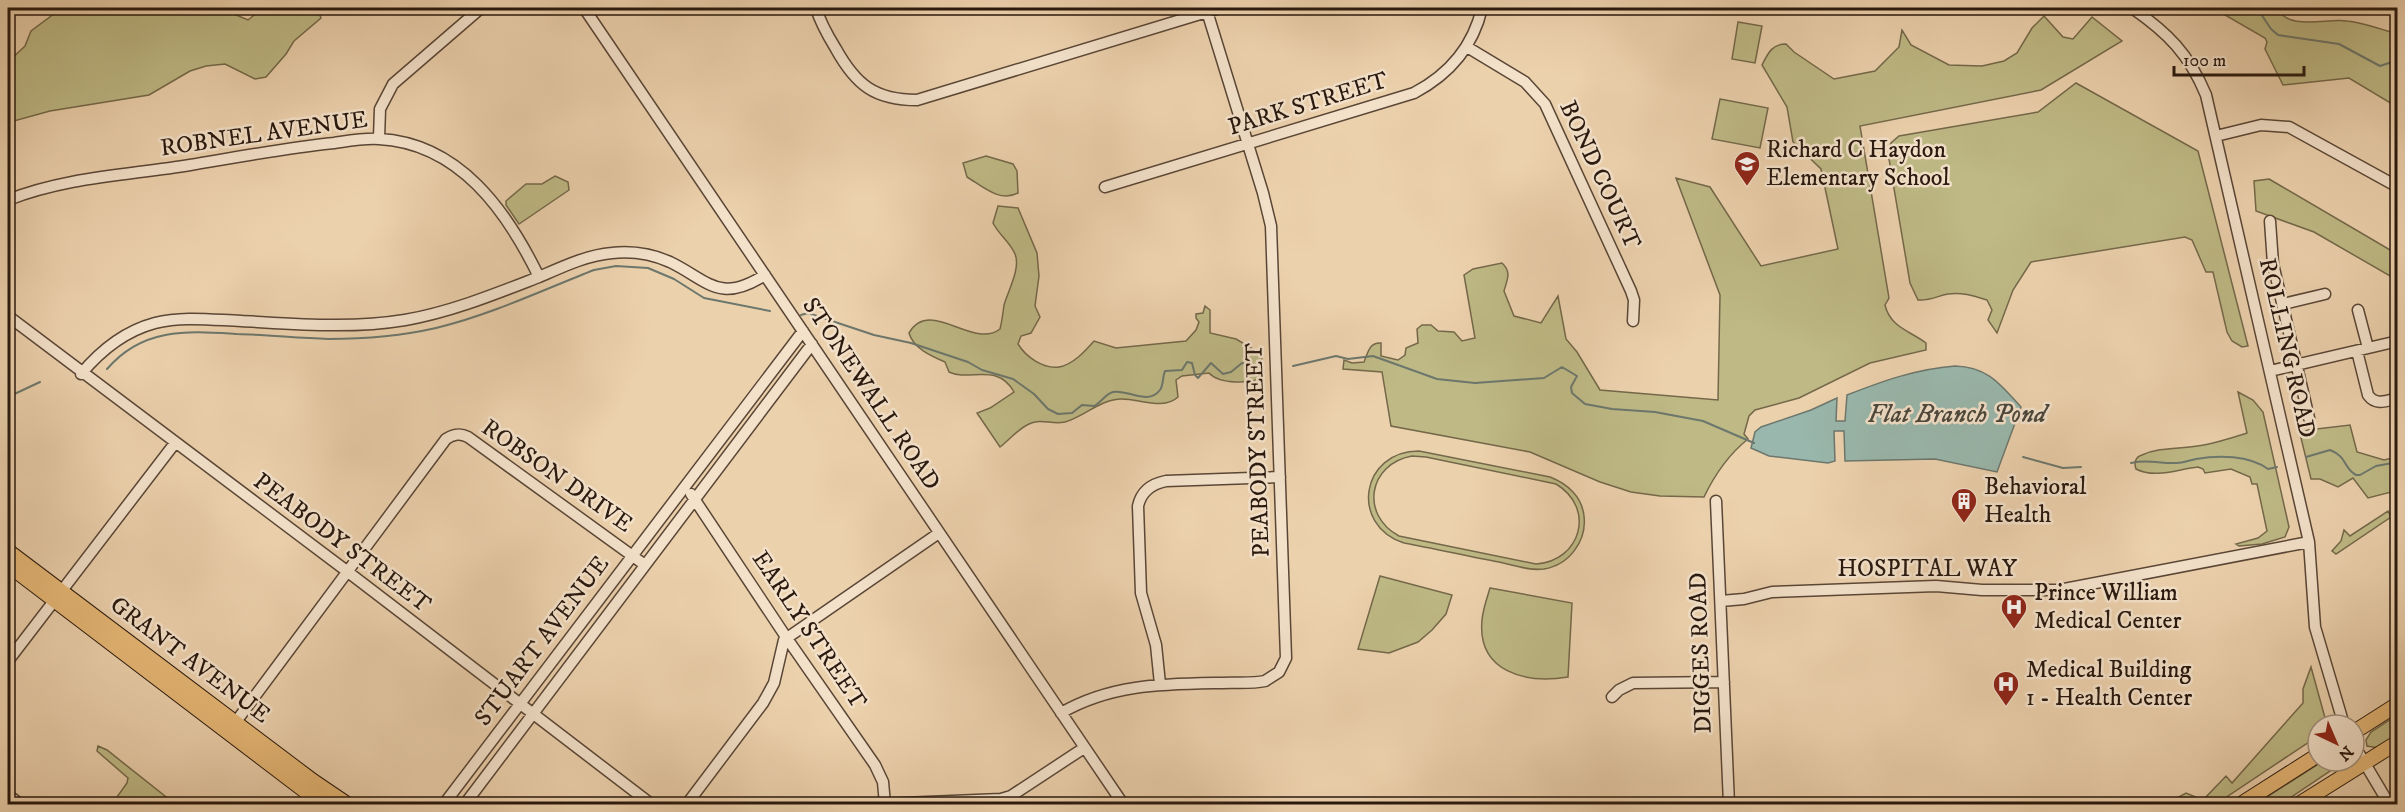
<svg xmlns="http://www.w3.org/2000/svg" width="2405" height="812" viewBox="0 0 2405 812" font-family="'IM FELL DW Pica',serif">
<rect width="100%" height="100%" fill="#ecd1ad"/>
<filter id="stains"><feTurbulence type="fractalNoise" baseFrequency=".00333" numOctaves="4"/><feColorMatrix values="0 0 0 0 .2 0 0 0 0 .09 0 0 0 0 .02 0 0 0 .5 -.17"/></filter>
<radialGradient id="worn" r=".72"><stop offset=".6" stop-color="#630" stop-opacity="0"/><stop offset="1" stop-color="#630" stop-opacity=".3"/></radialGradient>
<path fill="#beb985" stroke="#74684a" stroke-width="1.5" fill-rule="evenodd" d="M62,8h162l5,4 19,8 15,-12h54l4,10 -27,23 -8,13 -20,23 -11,2 -30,-15 -19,2 -16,5 -41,24 -99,16 -36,10 -6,-8v-51l17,-16 6,-15z
M2222,8h55c11,23 50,10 70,13 17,2 34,8 50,13v73l-48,-29 -66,7 -18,-36 2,-7 -2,-4 -40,-23z
M2044,16l19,21 10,2 19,-22 30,24 -81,49 -181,36 29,172 -4,7c5,22 25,26 41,38v7l-56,13 -71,35 -44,12 -6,6 -5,18 4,5c-20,16 -33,35 -44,58l-44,-1 -29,-4 -31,-10 -70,-30 -139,-26 -9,-54 -39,-3 1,-9 8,3 12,-1c4,-9 5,-20 17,-19v13l17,4 7,-5 1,-7 12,-5 -1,-14 5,-4h9l7,6 16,1 8,9 13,-3 -11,-63 9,-6 29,-6c10,9 5,17 2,28l10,25 27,7 17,-27 8,43 11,13 23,38 118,10 2,-105 -44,-117 34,9 51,79 77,-17 -17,-80 -28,-27 -6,-35 -25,-42c6,-12 10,-21 24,-21l8,8 40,27 41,-8 24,-24 3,-17 9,15 38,20 33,1 22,-5 13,-8 15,-25z
M1738,22l24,4 -7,37 -23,-4z
M2076,83l122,68 50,195 -6,1 -10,-6 -5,-9 -14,-60h-7l-14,-32 -7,-3 -154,25 -18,28 -16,43 -9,-13 4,-10 -5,-10c-13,-4 -25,-8 -39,-6 -11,2 -18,7 -30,6l-8,-17 -22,-130 3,-10 8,-7 139,-24z
M1720,99l48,9 -8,40 -48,-9z
M986,156l27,8 4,7 1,22c-18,10 -36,-7 -51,-16l-4,-14z
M555,176l13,6 1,8 -50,34 -13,-19v-4l20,-17h16z
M2269,179l128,75v26l-83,-48 -58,-21 -2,-30z
M998,206l20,2 19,45 2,23 -4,30 5,11 -9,16 -10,3 -3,8c8,13 25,25 41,23 14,-2 27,-17 35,-26l22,7 70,-7 10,-11 3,-8 -3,-4v-4l7,-1 2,-7 5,4v23l26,6 25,15 3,22c-12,9 -45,8 -55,-3l-27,3 -6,4 2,17c-15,14 -40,1 -58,2 -20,1 -37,18 -55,23 -13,3 -24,-4 -36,2 -11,5 -20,16 -29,23l-23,-34 13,-5 24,-16c-17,-30 -44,-10 -65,-20l-4,-10c-14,-6 -32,-14 -36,-29 21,-36 64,17 91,-4 2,-8 3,-16 4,-24 4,-14 17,-37 11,-51 -5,-12 -16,-19 -22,-31z
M2238,392l15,8 10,12 26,115 -4,10 -23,7 -23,2 -3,-2 22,-6 9,-7 -10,-47h-5l-2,-7 -19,-8 -26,4 -2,-4 -5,-2c-20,2 -43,12 -62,2 -2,-6 -1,-12 6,-14 17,-8 37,-6 55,-9 17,-2 34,-8 50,-13z
M2350,425l7,27 27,8 13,-3v44l-6,-9 -23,6 -15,-20 -15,9 -18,-8h-9l-11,-45 8,-4z
M1419,451l131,26c18,7 32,20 34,39 3,25 -15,49 -40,53 -15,2 -31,-4 -45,-7 -32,-6 -63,-13 -95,-19 -55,-18 -43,-92 15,-92zM1412,456l14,1 130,27c40,24 25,77 -20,80l-137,-28c-39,-21 -31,-72 13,-80z
M2388,511l3,6 -55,37 -4,-3 9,-10 3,-11 6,6z
M1380,576l72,19 -6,19 -14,16 -14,12 -29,11 -31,-4z
M1490,588l82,15 -4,74c-42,7 -91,-5 -86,-57 1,-11 5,-22 8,-32z
M2311,667l16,58h-9v11l-102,68h-50l20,-11 17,7 23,-24 6,7 71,-80v-14z
M2397,715v21l-18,12 -12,-2 -1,-6 5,-8z
M98,746l9,4 68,54h-63l15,-21 1,-5 -31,-27z
M2323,761h22l-64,43h-25z"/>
<path fill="#99b7ac" stroke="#6c776d" stroke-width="1.5" d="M1955,366c33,1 45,18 66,41l-24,65 -62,-13 -90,2 -1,-30h-10l1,30 -7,2 -59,-7 -18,-8 4,-16 6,-5 50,-17 26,-12 -1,23h9l2,-26c36,-14 69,-26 108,-29z"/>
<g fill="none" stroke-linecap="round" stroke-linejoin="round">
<path stroke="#6c776d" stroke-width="2" d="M2257,8l14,21 7,6 61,9 41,22 18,-6
M801,315l7,-2 66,22 37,8 57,19 14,8 31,9 21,15 14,15 10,5 14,-1 10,-8 12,1c7,-3 11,-12 19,-14 15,-3 35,14 47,-2 4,-6 2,-12 5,-19l17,-1 5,-8 5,1 3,12 3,3 13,-15 12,11 8,-2 11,-9 19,5
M1293,366l43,-10 12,3 25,-3 64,23 38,4 69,-5 18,-11 15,9 -6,11 1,6 13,11 27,5 43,3 48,9 51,22
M107,369c36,-42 81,-38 130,-35 31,1 61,4 91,5 36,0 73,-3 108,-11 54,-13 107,-38 158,-58l22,-4 32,2 26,11 30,19 66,13
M8,397l32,-15
M2023,457l40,11 18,-1
M2306,457l24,-7c18,7 13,18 26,25h4l16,-9 22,-4
M2131,463c18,-4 29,1 46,0 6,0 13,-3 19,-4 22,-4 53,-4 72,10l9,-2"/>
<g stroke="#5a4636" stroke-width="13">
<path id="minor" d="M584,8l539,796
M816,8c4,14 12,28 20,41 20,36 39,51 81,51l303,-92
M2132,8c36,25 57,46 74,87l103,447 6,85 29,98
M1467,47l58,35 20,22 86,187 3,9 -1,21
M2216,136l45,-11 28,2 109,60
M379,138l1,-29 13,-25 88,-76
M1105,187l309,-94c36,-19 59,-46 68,-85
M8,200c58,-23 121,-25 182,-35 48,-8 96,-17 144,-22 14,-2 30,-5 45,-4 80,4 128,72 160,138
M2270,221l3,43 36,154
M2283,304l42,-10
M2358,310l10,38
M8,316l340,256 303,232
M2357,351l11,44c8,11 18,6 30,3
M2270,371l128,-30
M81,374c20,-24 44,-43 74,-51 28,-7 58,-3 86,-2 55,3 110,8 164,-1 46,-8 90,-26 134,-43 23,-10 48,-22 73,-24 19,-2 40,1 58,9 39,19 49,42 95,13
M691,494l95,143 89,128 8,17 2,22
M1716,501l13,303
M1721,601l23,-2 28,-7 164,-6 46,4h77l250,-48
M8,661l167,-218
M1160,684l-4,-39 -15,-52 -3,-87c3,-14 13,-22 28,-25l114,-4
M1612,697l7,-7 14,-7 91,-1
M1061,713c50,-29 102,-29 158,-30 15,-1 32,1 46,-2l14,-9 7,-14 -15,-432 -8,-33 -57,-185
M232,727l214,-288c8,-5 14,-6 22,-2l177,128
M2354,745l35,59
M8,795l12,9
M444,804l359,-473
M465,804l347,-460
M687,804l76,-101 11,-20 10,-43 155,-107
M878,804l123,-5 10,-3 73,-48"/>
</g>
<g stroke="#29180e" stroke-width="16">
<path id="major" d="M8,551l305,230 34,23
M8,565l314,239
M2354,732l44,-28
M2241,804l77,-49
M2299,804l99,-62"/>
</g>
<use href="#minor" stroke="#f3e1ca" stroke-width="10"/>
<use href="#major" stroke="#e6b876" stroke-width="14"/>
</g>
<defs>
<g id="school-pin" transform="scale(1.35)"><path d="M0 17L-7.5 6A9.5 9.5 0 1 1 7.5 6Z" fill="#8f2418" stroke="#f3e1ca"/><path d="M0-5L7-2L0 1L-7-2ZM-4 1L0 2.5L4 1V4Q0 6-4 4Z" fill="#fff"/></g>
<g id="building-pin" transform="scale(1.35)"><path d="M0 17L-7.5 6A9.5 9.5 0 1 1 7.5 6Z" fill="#8f2418" stroke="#f3e1ca"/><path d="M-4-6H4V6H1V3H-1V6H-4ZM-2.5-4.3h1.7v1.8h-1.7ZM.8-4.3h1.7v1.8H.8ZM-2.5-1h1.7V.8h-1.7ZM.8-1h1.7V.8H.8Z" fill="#fff"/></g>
<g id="hospital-pin" transform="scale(1.35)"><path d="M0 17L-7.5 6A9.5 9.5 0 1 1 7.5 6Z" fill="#8f2418" stroke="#f3e1ca"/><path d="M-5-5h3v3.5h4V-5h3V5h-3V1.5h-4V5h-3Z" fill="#fff"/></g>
</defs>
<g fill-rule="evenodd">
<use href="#school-pin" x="1747" y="164"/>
<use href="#building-pin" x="1964" y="501"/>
<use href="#hospital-pin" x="2014" y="607"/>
<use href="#hospital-pin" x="2006" y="684"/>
</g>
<g text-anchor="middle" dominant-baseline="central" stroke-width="5" stroke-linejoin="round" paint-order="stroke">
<g font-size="24" fill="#29180e" stroke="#f3e1ca">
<text transform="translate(1308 104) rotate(-17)">PARK STREET</text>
<text transform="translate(264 134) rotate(-8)">ROBNEL AVENUE</text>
<text transform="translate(1600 175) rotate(65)">BOND COURT</text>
<text transform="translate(2287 348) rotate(77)">ROLLING ROAD</text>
<text transform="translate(871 394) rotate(56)">STONEWALL ROAD</text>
<text transform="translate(1258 450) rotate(-92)">PEABODY STREET</text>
<text transform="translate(557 476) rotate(35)">ROBSON DRIVE</text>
<text transform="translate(342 543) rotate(37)">PEABODY STREET</text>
<text x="1927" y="569">HOSPITAL WAY</text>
<text transform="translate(809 630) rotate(56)">EARLY STREET</text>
<text transform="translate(542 641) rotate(-53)">STUART AVENUE</text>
<text transform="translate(1701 653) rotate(-92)">DIGGES ROAD</text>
<text transform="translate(190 660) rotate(37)">GRANT AVENUE</text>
</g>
<g font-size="24" fill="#29180e" stroke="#f3e1ca" text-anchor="start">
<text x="1766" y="150">Richard C Haydon<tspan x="1766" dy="28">Elementary School</tspan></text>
<text x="1984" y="487">Behavioral<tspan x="1984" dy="28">Health</tspan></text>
<text x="2034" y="593">Prince William<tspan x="2034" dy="28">Medical Center</tspan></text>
<text x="2026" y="670">Medical Building<tspan x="2026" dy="28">1 - Health Center</tspan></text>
</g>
<g font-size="26" font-style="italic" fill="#4b483d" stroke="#f3e1ca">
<text x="1957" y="414">Flat Branch Pond</text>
</g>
</g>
<rect width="2405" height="812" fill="none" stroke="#ecd1ad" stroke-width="30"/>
<rect x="9" y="9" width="2387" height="794" fill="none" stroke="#29180e" stroke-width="3"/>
<rect x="15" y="15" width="2375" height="782" fill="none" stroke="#29180e" stroke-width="1.5"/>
<g transform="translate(2336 743) rotate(136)"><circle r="28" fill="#f3e1ca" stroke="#a2917f" stroke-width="1.5"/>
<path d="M0-4.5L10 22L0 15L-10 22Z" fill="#8f2418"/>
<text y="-9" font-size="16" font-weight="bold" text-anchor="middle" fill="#29180e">N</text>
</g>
<path d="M2174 66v9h130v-9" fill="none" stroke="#29180e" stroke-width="3"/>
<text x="2183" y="66" font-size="18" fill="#29180e" stroke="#f3e1ca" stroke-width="4.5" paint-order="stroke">100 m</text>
<rect width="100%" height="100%" filter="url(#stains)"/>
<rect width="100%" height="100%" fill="url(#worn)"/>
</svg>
